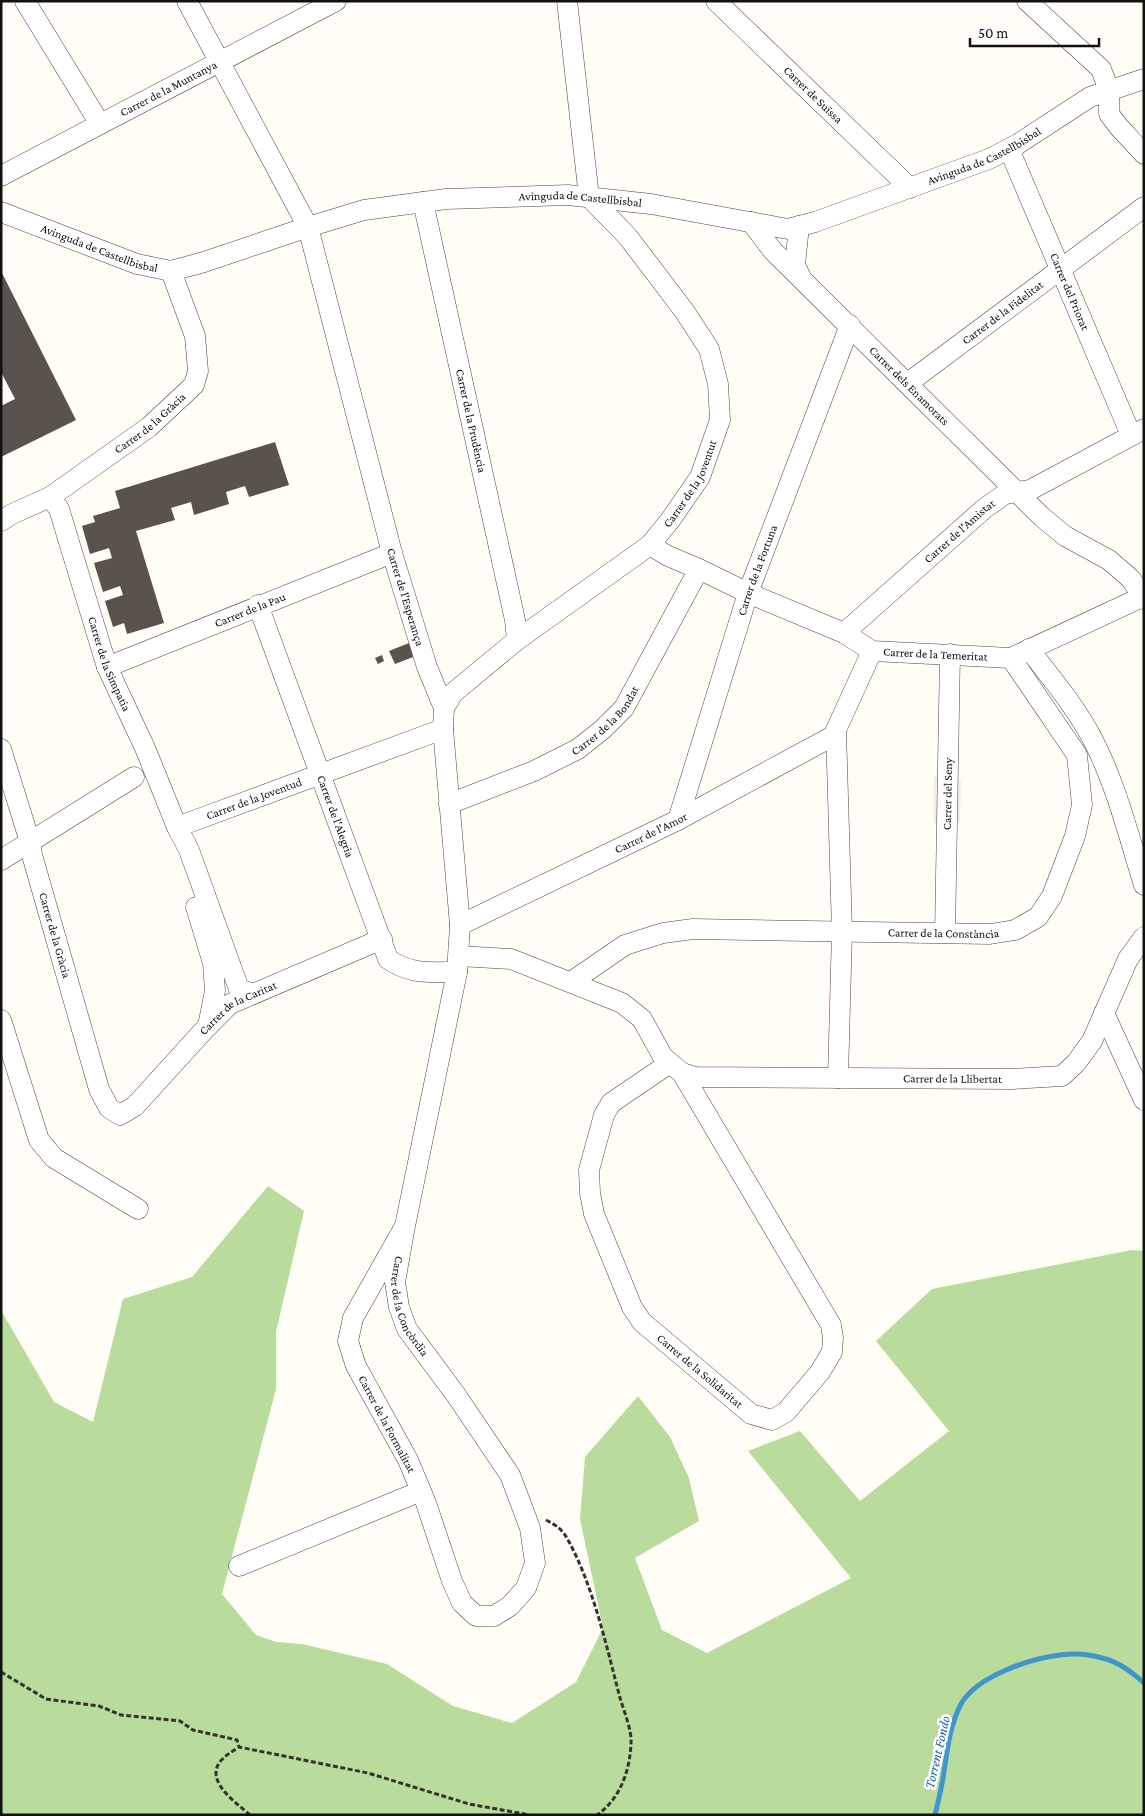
<svg xmlns="http://www.w3.org/2000/svg" width="1145" height="1816" viewBox="0 0 1145 1816" font-family="'Crimson Pro',serif">
<rect width="100%" height="100%" fill="#fffdf5"/>
<path fill="#b9dc9c" d="M268,1186l36,25 -28,121v57l-54,205 34,41 20,7 26,2 85,20 66,42 59,17 64,-41 27,-54 -23,-109 5,-62 53,-61 32,41 19,41 10,43 -64,37 27,72 45,23 144,-75 -103,-127 52,-20 60,70 89,-70 -73,-90 56,-52 200,-39 12,1v564h-1143v-505l53,92 39,20 30,-123 69,-22z"/>
<path fill="#f1ede2" d="M948,776l13,4 -1,43h-26v-46z"/>
<g fill="none" stroke-linecap="round" stroke-linejoin="round">
<path stroke="#3f96cf" stroke-width="5" d="M935,1815c3,-13 6,-25 8,-37 4,-25 6,-51 18,-74 16,-28 68,-45 99,-49 14,-2 29,-1 42,3 15,3 30,14 42,25"/>
</g>
<path fill="#5a524d" d="M1,271l75,149 -75,37v-51l14,-7 -14,-27z
M275,442l14,43 -40,12 -4,-11 -19,6 3,12 -35,11 -3,-13 -20,6 4,12 -39,11 28,92 -37,11 -3,-11 -11,4 -8,-26 18,-6 -3,-9 -17,6 -9,-29 18,-5 -3,-10 -19,6 -8,-28 13,-4 -2,-6 27,-8 -5,-17z
M409,643l4,14 -18,7 -6,-13z
M382,655l2,6 -6,3 -3,-6z"/>
<g fill="none" stroke-linecap="round" stroke-linejoin="round">
<g stroke="#444" stroke-width="21">
<g id="street">
<path d="M25,1l75,123"/>
<path id="s1" d="M187,1l121,226 84,326 35,114 17,41 -1,21 17,196 -3,47 -52,254 -10,56 4,25 8,22 49,66 54,80 20,53 5,35 -9,25 -16,18 -16,10h-18l-14,-13 -10,-22 -26,-78 -18,-43 -52,-94 -8,-25 5,-23 52,-92"/>
<path id="s2" d="M716,1l194,187"/>
<path d="M1027,1l74,68 8,21v24l10,13 25,27"/>
<path id="s3" d="M1009,149l122,286"/>
<path id="s4" d="M1,176l335,-175"/>
<path id="s5" d="M423,202l92,418 2,20"/>
<path id="s6" d="M1,212l136,52 34,7 33,-9 104,-35 56,-17 82,-11 122,-4 83,9 137,25 27,-7 174,-63 29,-15 72,-47 54,-18"/>
<path id="s7" d="M751,222l22,29 269,266 23,19 44,24 22,19 13,20"/>
<path d="M799,226l-4,39 6,13"/>
<path id="s8" d="M908,383l236,-176"/>
<path id="s9" d="M50,497l9,12 48,158 38,81 32,79 12,23 50,139 14,5"/>
<path id="s10" d="M1,521l11,-7 38,-17 99,-70 45,-42 4,-14 -3,-35 -24,-65"/>
<path id="s11" d="M650,545l18,11 31,13 49,24 96,40 28,18 139,7 131,-61"/>
<path id="s12" d="M258,605l130,354c23,16 42,13 69,13"/>
<path id="s13" d="M844,633l141,-125 20,-14 25,-4 114,-61"/>
<path d="M1029,649c22,29 47,58 64,91 23,44 36,97 51,145"/>
<path id="s14" d="M107,667l285,-114"/>
<path id="s15" d="M444,708l9,-15 64,-53 133,-95 21,-26 29,-42 20,-57 -2,-36 -9,-35 -24,-37 -57,-75 -39,-40 -22,-196"/>
<path id="s16" d="M1,749l29,93 2,13 67,234 10,19 11,7 15,-9 70,-77 25,-25 152,-65"/>
<path id="s17" d="M449,804l85,-33 44,-22 25,-20 21,-21 75,-139"/>
<path id="s18" d="M678,820l70,-227 102,-268"/>
<path id="s19" d="M177,827l266,-98"/>
<path d="M1,860l133,-83"/>
<path d="M196,907l17,56 2,28 -7,35"/>
<path id="s20" d="M460,925l218,-105 155,-84 3,-6"/>
<path id="s21" d="M945,933l5,-279"/>
<path d="M459,956l52,3 111,44 20,16 21,38 19,16 149,252 2,13 -1,14 -12,20 -34,40 -14,8 -21,-6 -109,-92 -10,-15 -38,-93 -4,-21 -1,-23 15,-55 7,-12 59,-40"/>
<path id="s22" d="M571,982l54,-37 38,-12 30,-4 297,5 25,-4 23,-13 14,-21 23,-60 7,-31 -5,-50 -66,-97"/>
<path d="M1104,1013l40,87"/>
<path d="M1,1020l38,120 15,18 84,51"/>
<path id="s23" d="M682,1073l14,4 316,2 50,-3 14,-13 16,-22 36,-82 16,-22"/>
<path d="M838,1078l4,-147 -6,-201 36,-79"/>
<path d="M239,1566l182,-75"/>
</g>
</g>
<path stroke="#333" stroke-width="3" stroke-dasharray="5 2.5" stroke-linecap="butt" d="M546,1520c10,5 17,10 22,20 25,45 39,108 52,158 4,13 12,33 11,45 -1,28 -11,56 -34,72
M1,1672l45,27 53,7 22,9 59,6 13,9 44,10 2,7
M250,1815c-12,-11 -42,-31 -32,-50 4,-8 15,-14 21,-18l129,26 101,31 61,11"/>
<use href="#street" stroke="#fff" stroke-width="20"/>
</g>
<g text-anchor="middle" dominant-baseline="central" stroke-width="5" stroke-linejoin="round" paint-order="stroke">
<g font-size="12" fill="#111" stroke="#fff">
<text stroke="none"><textPath href="#s4" startOffset="189">Carrer de la Muntanya</textPath></text>
<text stroke="none"><textPath href="#s2" startOffset="135">Carrer de Suïssa</textPath></text>
<text stroke="none"><textPath href="#s6" startOffset="1020">Avinguda de Castellbisbal</textPath></text>
<text stroke="none"><textPath href="#s6" startOffset="600">Avinguda de Castellbisbal</textPath></text>
<text stroke="none"><textPath href="#s6" startOffset="105">Avinguda de Castellbisbal</textPath></text>
<text stroke="none"><textPath href="#s3" startOffset="155">Carrer del Priorat</textPath></text>
<text stroke="none"><textPath href="#s8" startOffset="118">Carrer de la Fidelitat</textPath></text>
<text stroke="none"><textPath href="#s7" startOffset="228">Carrer dels Enamorats</textPath></text>
<text stroke="none"><textPath href="#s5" startOffset="224">Carrer de la Prudència</textPath></text>
<text stroke="none"><textPath href="#s10" startOffset="179">Carrer de la Gràcia</textPath></text>
<text stroke="none"><textPath href="#s15" startOffset="338">Carrer de la Joventut</textPath></text>
<text stroke="none"><textPath href="#s13" startOffset="154">Carrer de l'Amistat</textPath></text>
<text stroke="none"><textPath href="#s18" startOffset="262">Carrer de la Fortuna</textPath></text>
<text stroke="none"><textPath href="#s1" startOffset="639">Carrer de l'Esperança</textPath></text>
<text stroke="none"><textPath href="#s14" startOffset="154">Carrer de la Pau</textPath></text>
<text stroke="none"><textPath href="#s11" startOffset="310">Carrer de la Temeritat</textPath></text>
<text stroke="none"><textPath href="#s9" startOffset="178">Carrer de la Simpatia</textPath></text>
<text stroke="none"><textPath href="#s17" startOffset="180">Carrer de la Bondat</textPath></text>
<text stroke="none"><textPath href="#s21" startOffset="139">Carrer del Seny</textPath></text>
<text stroke="none"><textPath href="#s19" startOffset="82">Carrer de la Joventud</textPath></text>
<text stroke="none"><textPath href="#s12" startOffset="225">Carrer de l'Alegria</textPath></text>
<text stroke="none"><textPath href="#s20" startOffset="212">Carrer de l'Amor</textPath></text>
<text stroke="none"><textPath href="#s22" startOffset="386">Carrer de la Constància</textPath></text>
<text stroke="none"><textPath href="#s16" startOffset="194">Carrer de la Gràcia</textPath></text>
<text stroke="none"><textPath href="#s16" startOffset="550">Carrer de la Caritat</textPath></text>
<text stroke="none"><textPath href="#s23" startOffset="271">Carrer de la Llibertat</textPath></text>
<text stroke="none"><textPath href="#s1" startOffset="1365">Carrer de la Concòrdia</textPath></text>
<text transform="translate(700 1371) rotate(40)">Carrer de la Solidaritat</text>
<text transform="translate(387 1424) rotate(62)">Carrer de la Formalitat</text>
</g>
<g font-size="14" font-style="italic" fill="#1768a6" stroke="#fff">
<text transform="translate(937 1752) rotate(-77)">Torrent Fondo</text>
</g>
</g>
<rect width="1145" height="1816" fill="none" stroke="#111111" stroke-width="5"/>
<path d="M970 38v8h129v-8" fill="none" stroke="#111111" stroke-width="2.5"/>
<text x="978" y="38" font-size="15" fill="#111111" stroke="#ffffff" stroke-width="4" paint-order="stroke">50 m</text>
</svg>
